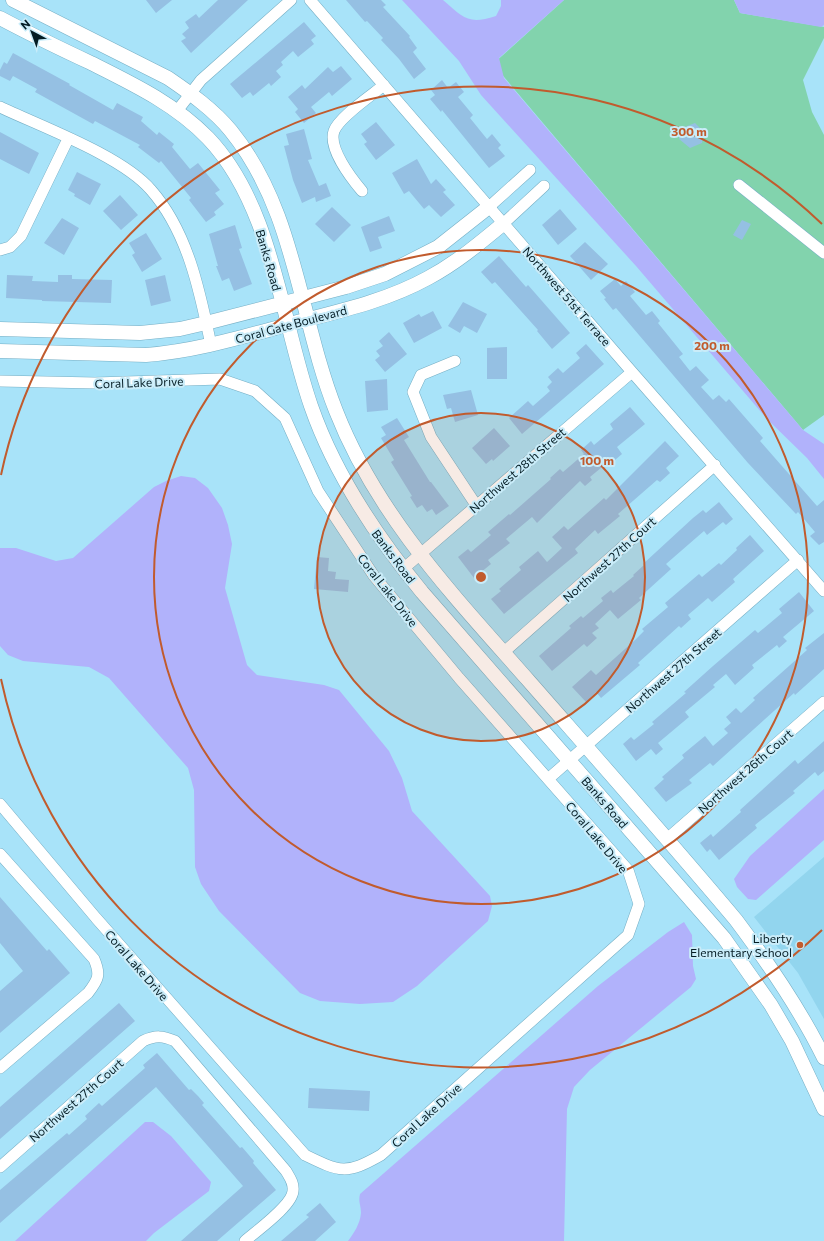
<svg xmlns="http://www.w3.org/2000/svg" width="824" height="1241" viewBox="0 0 824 1241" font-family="Commissioner,sans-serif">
<rect width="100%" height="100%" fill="#a8e3f9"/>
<path fill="#92d5ee" d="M824,857v162l-26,-46 -44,-56z"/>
<path fill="#82d3ad" d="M564,0h170l6,13 84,14v11l-21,42 9,32 12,23v280l-21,15 -310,-366z"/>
<path fill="#b1b2fb" d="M402,0h41c21,18 25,25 53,16l5,-10v-6h63l-65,58 5,20 299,352 21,14v35l-17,-21 -40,-39 -131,-153 -155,-171 -22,-34z
M734,0h90v25l-3,2 -81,-14z
M181,476l14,2 13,10 14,20 6,17 4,19 -7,44 22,77 10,10 67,10 15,5 50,61 13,27 10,33 78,85 2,10 -4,15 -71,65 -24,16 -33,2 -40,-3 -20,-8 -81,-82 -18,-27 -6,-17 -1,-77 -6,-22 -79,-90 -20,-11 -66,-6 -15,-6 -8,-9v-98h16l40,13 17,-3 81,-71 12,-6z
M824,789v51l-68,60 -8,-1 -11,-12 -3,-8 16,-23z
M684,922l8,13 1,31 3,13 -5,8 -101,83 -16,17 -7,22 -3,132h-216c6,-8 12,-17 13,-28 0,-8 -3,-11 -1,-19l238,-208 70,-54z
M145,1122h8l18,14 40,46 -2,9 -55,42 -8,8h-131z"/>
<path fill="#95c0e3" d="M146,0h26l-16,13z
M218,0h30l-57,53 -10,-12 5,-3 -4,-4 7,-6 -4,-6 11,-8 3,4z
M346,0h35l5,5 -3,2 27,29 -1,1 8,11 -4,4 13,17 -12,10 -15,-20 -18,-19 2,-2 -16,-17 -2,1z
M304,22l12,14 -5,4 3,4 -16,13 -5,-6 -12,11 2,3 -7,6 5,6 -10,9 -2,-3 -16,13 -3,-4 -8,6 -12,-14z
M13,53l57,31 -1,1 44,25 4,-7 26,14 -2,4 16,14 2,-3 15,12 -2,3 18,22 8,-6 22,27 -5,3 9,11 -10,8 2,3 -10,7 -17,-22 2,-2 -30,-37 -2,2 -21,-16 2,-2 -45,-24 -2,3 -58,-32 2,-3 -24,-13 -3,5 -10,-5v-6l4,-8 3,2z
M341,66l11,13 -20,17 -3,-4 -18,15 5,6 -12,10 -9,-11 3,-3 -10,-12 14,-12 3,4 23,-22 5,5z
M442,80l6,8 8,-6 8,10 -6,5 15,18 -3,3 17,21 5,-5 9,11 -3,3 7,8 -16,12 -47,-58 -1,2 -11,-13 5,-4 -4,-5z
M376,122l19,23 -19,15 -12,-16 3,-2 -6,-8z
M695,123l9,9 -2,11 -12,5 -11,-9 3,-11z
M304,129l8,30 -4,1 11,26 7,-3 5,13 -15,6 -1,-5 -13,6 -9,-23 -9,-34 5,-1 -3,-11z
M0,132l39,21 -10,21 -29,-15z
M417,159l14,25 5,-5 10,11 -3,2 12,13 -14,12 -12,-12 -5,4 -15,-18 -5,3 -12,-21z
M77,172l24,12 -11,21 -16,-9 1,-2 -7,-4z
M120,195l18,20 -17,15 -18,-19z
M332,207l19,18 -17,17 -19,-18z
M560,209l17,20 -19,16 -16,-20z
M389,216l6,15 -17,6 4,11 -12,4 -9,-25z
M62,218l17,10 -15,27 -20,-12z
M742,220l9,4 -9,16 -9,-5z
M235,225l7,23 -3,1 13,35 -18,7 -5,-13 -7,3 -6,-15h2l-9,-32z
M146,233l16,26 -20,13 -10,-17 3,-2 -6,-10z
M585,242l23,22 -17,16 -21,-24z
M499,256l27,31 2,-2 42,48 -18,16 -15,-18 1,-1 -43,-48 -3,2 -11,-12z
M7,275l26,1 -1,5 26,1v-7h14v4l40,1 -1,23 -69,-2v-1l-36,-2z
M165,275l6,26 -20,5 -6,-26z
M615,279l6,7 5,-5 9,11 -5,4 16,19 6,-4 8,10 -2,2 25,31 -4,3 11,14 6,-5 13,14 -8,7 12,13 6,-5 7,7 3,-3 34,39 -3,3 57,65 7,-6v42l-5,3 -9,-9 5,-4 -17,-20 -2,2 -48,-51 -132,-155 -3,2 -9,-11 2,-1 -6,-7z
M463,302l24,12 -10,19 -13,-7 -4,7 -12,-7z
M433,311l9,17 -28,15 -11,-20 16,-9 2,3z
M389,332l18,22 -22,18 -10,-12 5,-4 -4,-5 7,-5 -4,-5z
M586,344l18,20 -82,70 -13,-16 19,-17 5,5 17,-15 -3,-4 5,-5 -4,-5 10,-9 5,5 17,-15 -4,-5z
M507,347v32h-20v-31z
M387,379l1,31 -21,2 -2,-31z
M471,390l7,25 -23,7 -4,-14 -4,1 -4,-14z
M630,407l15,17 -28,23 5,7 -7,6 -2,-2 -23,19 2,3 -7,6 -5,-5 -43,42 -5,-6 -26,22 4,4 -22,17 3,4 -17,14 -16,-21 10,-8 3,3 20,-17 -3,-3 21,-18 1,1 41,-36 -1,-1 10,-9 3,3 21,-18 -3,-4 10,-9 3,4 19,-16 -3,-5z
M397,418l12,19 -5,3 26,42h1l18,24 -13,9 -4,-6 -5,3 -5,-7 -5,3 -7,-11 2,-1 -21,-34 3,-2 -13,-22 5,-3 -5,-8z
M494,428l16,18 -17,15 -1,-2 -6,5 -14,-16z
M665,441l14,15 -13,12 4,5 -10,9 -3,-2 -39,34 2,2 -22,18 -3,-4 -20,19 3,4 -74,61 -13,-15 10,-8 -2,-2 22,-19 -2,-3 19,-16 9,11 15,-14 -10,-11 12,-11 4,4 36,-32 2,2z
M719,502l14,17 -7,6 -3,-3 -16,13 -3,-4 -38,33 5,5 -32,29 2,2 -23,19 -8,-9 -15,14 4,4 -7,5 5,5 -10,9 -3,-3 -32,27 -13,-15 32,-28 -2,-2 12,-10 2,2 20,-17 -2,-3 10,-8 2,3 21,-17 -1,-1 11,-10 -1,-1 50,-46 10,-8 3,3z
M750,535l14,16 -31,28 2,3 -23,20 -4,-4 -20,17 3,4 -10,9 -2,-2 -41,37 2,2 -39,33 -5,-6 -10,10 -14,-15 19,-17 5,5 39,-35 9,-9 -2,-2 26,-22 -3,-4 34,-29 3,3 17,-14 2,2 16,-15 -1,-2z
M317,557l12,1 -1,13 8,1 -1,7 14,1 -1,12 -34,-3z
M799,592l15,19 -31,26 4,4 -8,7 -2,-3 -25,20 2,3 -19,17 -9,-11 -13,11 2,2 -30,25 4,5 -31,26 5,6 -7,6 -5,-6 -15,12 -13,-17 8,-7 3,3 20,-16 -2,-2 34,-29 -2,-1 29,-26 42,-36 3,3 24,-20 -3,-4z
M824,633v36l-29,26 -1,-2 -81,73 -3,-3 -21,17 3,3 -26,19 -12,-14 10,-9 -2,-2 22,-19 -2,-3 23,-19 8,10 15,-13 -4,-4 7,-6 -5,-6 10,-9 5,5 14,-13 -2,-2 54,-48 -2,-2z
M824,741v30l-6,5 -3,-4 -22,19 2,2 -40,32 2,3 -38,32 -9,-11 -3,3 -7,-9 11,-9 2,3 28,-25 -1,-2 55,-50 3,4z
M0,897l47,54 2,-2 21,24 -70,60v-42l23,-20 -23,-28z
M119,1003l16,18 -135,118v-32z
M157,1053l32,37 2,-1 7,7 6,7 -2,2 38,43 2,-1 12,14 -1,2 23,27 -59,51h-36l62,-55 -87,-99 -156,136v-33l67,-57 2,2 18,-16 -2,-3 14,-13 3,3 43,-38 -2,-3z
M309,1088l61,3 -1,20 -61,-3z
M320,1203l16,19 -21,19h-34l28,-24 -3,-2z"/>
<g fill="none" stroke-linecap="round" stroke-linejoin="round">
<g stroke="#75aec4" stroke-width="12">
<path id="minor" d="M310,0l322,372 192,219
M0,107c42,20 122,49 151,83 37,42 49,102 60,155
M177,111l24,-31 90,-80
M739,185l85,68
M362,191c-11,-13 -34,-43 -28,-60 5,-14 38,-36 50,-46
M490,206l40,-36
M504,223l40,-37
M0,250l10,-3 11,-11 47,-97
M455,361l-34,14 -8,17 18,45 45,68
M0,381l95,2 125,-4 35,12 30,27 33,73 56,85 85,102 169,192 11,34 -11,31 -247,220c-35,20 -41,17 -76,0l-209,-237 -96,-114
M403,569l229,-197
M504,652l211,-187
M548,779l250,-219
M667,839l157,-137
M0,854l94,105c7,16 4,21 -6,34l-88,75
M0,1167l143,-126c13,-6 20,-5 32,0l111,130c4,7 8,12 7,20 -1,15 -37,40 -48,50"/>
</g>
<g stroke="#75aec4" stroke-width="15">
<path id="tertiary" d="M13,0l155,78c22,15 46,32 63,53 65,80 68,187 105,280 41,105 119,186 192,269 70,80 140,159 208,240 33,44 64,89 88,138
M0,18c30,16 61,31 91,45 42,21 84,41 117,75 65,68 73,182 103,268 24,69 65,130 111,186l302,346 47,67 21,36 32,68
M0,329l140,4 40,-4 26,-6 140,-36 39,-13 53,-27 52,-41
M0,351l146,4c51,-4 99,-19 148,-32 46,-12 92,-22 134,-45 28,-15 52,-35 76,-55"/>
</g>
<use href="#minor" stroke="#fff" stroke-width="11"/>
<use href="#tertiary" stroke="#fff" stroke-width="14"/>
</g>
<circle cx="481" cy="577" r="164" fill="#c15b2d" fill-opacity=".12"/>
<g fill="none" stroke="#c15b2d" stroke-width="2">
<circle cx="481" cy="577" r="164"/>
<circle cx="481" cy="577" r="327"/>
<path d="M822 930A491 491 0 0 1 1 679M1 475A491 491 0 0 1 822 224"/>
</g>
<circle fill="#c15b2d" stroke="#c9ecf9" stroke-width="1.5" cx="800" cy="945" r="4"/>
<g text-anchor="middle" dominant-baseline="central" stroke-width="4" stroke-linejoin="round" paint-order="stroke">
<g font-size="12" fill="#041c24" stroke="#c9ecf9">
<text transform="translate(269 260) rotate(74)">Banks Road</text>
<text transform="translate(567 296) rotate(49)">Northwest 51st Terrace</text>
<text transform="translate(291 324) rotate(-15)">Coral Gate Boulevard</text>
<text transform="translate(139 382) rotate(-2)">Coral Lake Drive</text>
<text transform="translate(517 470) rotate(-41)">Northwest 28th Street</text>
<text transform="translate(394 556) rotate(53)">Banks Road</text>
<text transform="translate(609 559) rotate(-42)">Northwest 27th Court</text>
<text transform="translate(388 590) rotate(52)">Coral Lake Drive</text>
<text transform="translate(673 670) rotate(-41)">Northwest 27th Street</text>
<text transform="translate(745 771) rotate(-41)">Northwest 26th Court</text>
<text transform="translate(605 802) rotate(49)">Banks Road</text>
<text transform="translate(597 837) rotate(50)">Coral Lake Drive</text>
<text transform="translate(137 965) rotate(49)">Coral Lake Drive</text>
<text transform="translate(76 1100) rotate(-41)">Northwest 27th Court</text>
<text transform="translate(426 1115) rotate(-42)">Coral Lake Drive</text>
</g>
<g font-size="12" fill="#041c24" stroke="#c9ecf9" text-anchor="end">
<text x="792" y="938">Liberty<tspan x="792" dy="14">Elementary School</tspan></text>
</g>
</g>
<circle cx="481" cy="577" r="6" fill="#c15b2d" stroke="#c9ecf9" stroke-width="2"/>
<g font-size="12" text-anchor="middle" font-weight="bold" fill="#c15b2d" stroke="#c9ecf9" stroke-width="4" stroke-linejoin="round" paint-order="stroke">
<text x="689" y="136">300 m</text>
<text x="712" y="350">200 m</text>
<text x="597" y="465">100 m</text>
</g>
<g transform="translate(32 32) rotate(319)" stroke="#c9ecf9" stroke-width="3" paint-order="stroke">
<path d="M0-3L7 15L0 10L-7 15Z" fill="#041c24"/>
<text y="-6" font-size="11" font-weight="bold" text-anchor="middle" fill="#041c24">N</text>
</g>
</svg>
